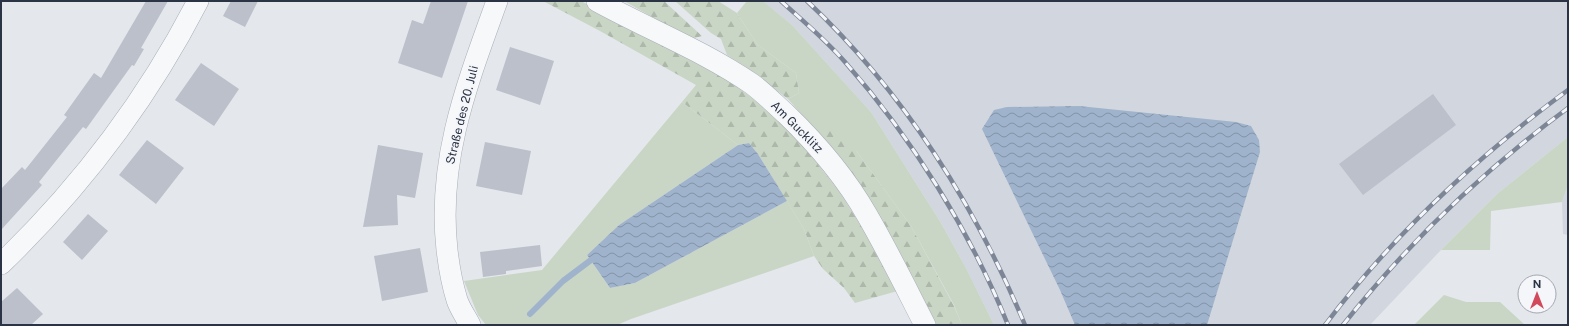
<svg xmlns="http://www.w3.org/2000/svg" width="1569" height="326" viewBox="0 0 1569 326" font-family="'Public Sans',sans-serif">
<defs>
<pattern id="forest-firs" width="22" height="20" patternUnits="userSpaceOnUse"><rect width="22" height="20" fill="#c9d6c5"/><path d="M5 1l3.5 6h-7zM16 11l3.5 6h-7z" fill="#adb8ab"/></pattern>
<pattern id="water-waves" width="16" height="10" patternUnits="userSpaceOnUse"><rect width="16" height="10" fill="#9fb4cc"/><path d="M0 5q4-4 8 0t8 0" fill="none" stroke="#8293a7"/></pattern>
</defs>
<rect width="100%" height="100%" fill="#e4e7ec"/>
<path fill="#d2d6de" d="M763,1h805v136l-71,57 -56,56 -71,75h-376l-27,-55 -26,-47 -70,-111 -79,-87z
M1568,185v50l-5,-1 -1,-32z"/>
<path fill="#c9d6c5" d="M747,1h16l29,24 79,87 70,111 26,47 27,55h-32l-8,-20 -43,-79 -54,-74 -44,-25 -25,-28 11,-6 -3,-20 -39,-29 -20,-31z
M682,102l56,43 -119,80 -32,30 23,33 25,-5 152,-82 17,28 10,27 -183,63 -14,6h-131l-8,-10 -14,-34 78,-11z
M1568,137v48l-6,17 -71,9 -1,39h-49l56,-56z
M1444,295l22,7h34l25,23h-111z"/>
<path fill="url(#forest-firs)" d="M543,1h38l147,79 24,18 32,28 20,21 35,44 62,99 -46,13 -11,-15 -21,-19 -9,-13 -10,-27 -46,-75 -9,-11 -11,2 -56,-43 14,-17 -96,-54z
M624,1h40l38,35 -11,3z
M675,1h43l19,12 20,31 39,29 3,20 -11,6 -42,-32 -19,-12 -6,-16 -10,-6z
M813,127l20,4 24,21 54,74 43,80 8,19h-28z"/>
<path fill="url(#water-waves)" d="M1079,106l157,16 15,4 8,14 1,12 -53,173h-132l-15,-35 -78,-161 12,-19 13,-3z
M749,143l9,11 29,47 -152,82 -25,5 -23,-33 32,-30 119,-80z"/>
<g fill="none" stroke-linecap="round" stroke-linejoin="round">
<path stroke="#9fb4cc" stroke-width="6" d="M530,314l33,-33 28,-21"/>
</g>
<path fill="#bbc0ca" d="M146,1h22l-27,47 3,1 -10,17 -2,-1 -46,64 -3,-2 -44,55 3,3 -41,45v-41l21,-22 3,3 42,-53 -3,-2 30,-42 7,5z
M231,1h27l-13,26 -22,-11z
M431,1h37l-26,77 -44,-15 14,-43 11,4z
M510,47l44,14 -14,44 -44,-15z
M201,63l38,26 -25,37 -39,-26z
M1433,94l23,31 -93,70 -24,-31z
M147,140l37,28 -28,36 -37,-29z
M485,142l46,9 -9,44 -46,-9z
M378,145l45,8 -4,23 -4,22 -18,-3 1,30 -35,2z
M88,214l20,17 -26,29 -19,-18z
M540,245l2,21 -36,5v3l-23,3 -3,-25z
M420,248l8,44 -46,9 -8,-45z
M17,288l26,26 -12,11h-30v-23z"/>
<g fill="none" stroke-linecap="round" stroke-linejoin="round">
<g stroke="#a9aeb7" stroke-width="22">
<path id="minor" d="M597,1c51,28 107,50 155,83 12,9 23,20 34,30 31,30 60,64 81,101 21,36 39,73 58,110
M1,264c80,-77 146,-164 197,-263
M470,325c-4,-8 -10,-16 -13,-25 -5,-16 -8,-33 -10,-50 -10,-90 20,-166 50,-249"/>
</g>
<use href="#minor" stroke="#f7f8fa" stroke-width="21"/>
<g stroke="#7d8696" stroke-width="4.5">
<path id="rail" d="M781,1c22,20 45,39 64,61 67,76 125,169 163,263
M807,1c96,90 168,204 218,324
M1325,325c68,-90 152,-168 243,-235
M1343,325c65,-82 141,-155 225,-217"/>
</g>
<use href="#rail" stroke="#f4f6f9" stroke-width="3" stroke-dasharray="9" stroke-linecap="butt"/>
</g>
<g text-anchor="middle" dominant-baseline="central" stroke-width="3.5" stroke-linejoin="round" paint-order="stroke">
<g font-size="12" fill="#2b3445" stroke="#f4f6f9">
<text transform="translate(462 115) rotate(-76)">Straße des 20. Juli</text>
<text transform="translate(797 127) rotate(45)">Am Gucklitz</text>
</g>
</g>
<rect width="1569" height="326" fill="none" stroke="#2b3445" stroke-width="4"/>
<g transform="translate(1537 294)"><circle r="19" fill="#f4f6f9" stroke="#a4a8b1"/>
<path d="M0-3L7 15L0 10L-7 15Z" fill="#d1495b"/>
<text y="-6" font-size="11" font-weight="bold" text-anchor="middle" fill="#2b3445">N</text>
</g>
</svg>
